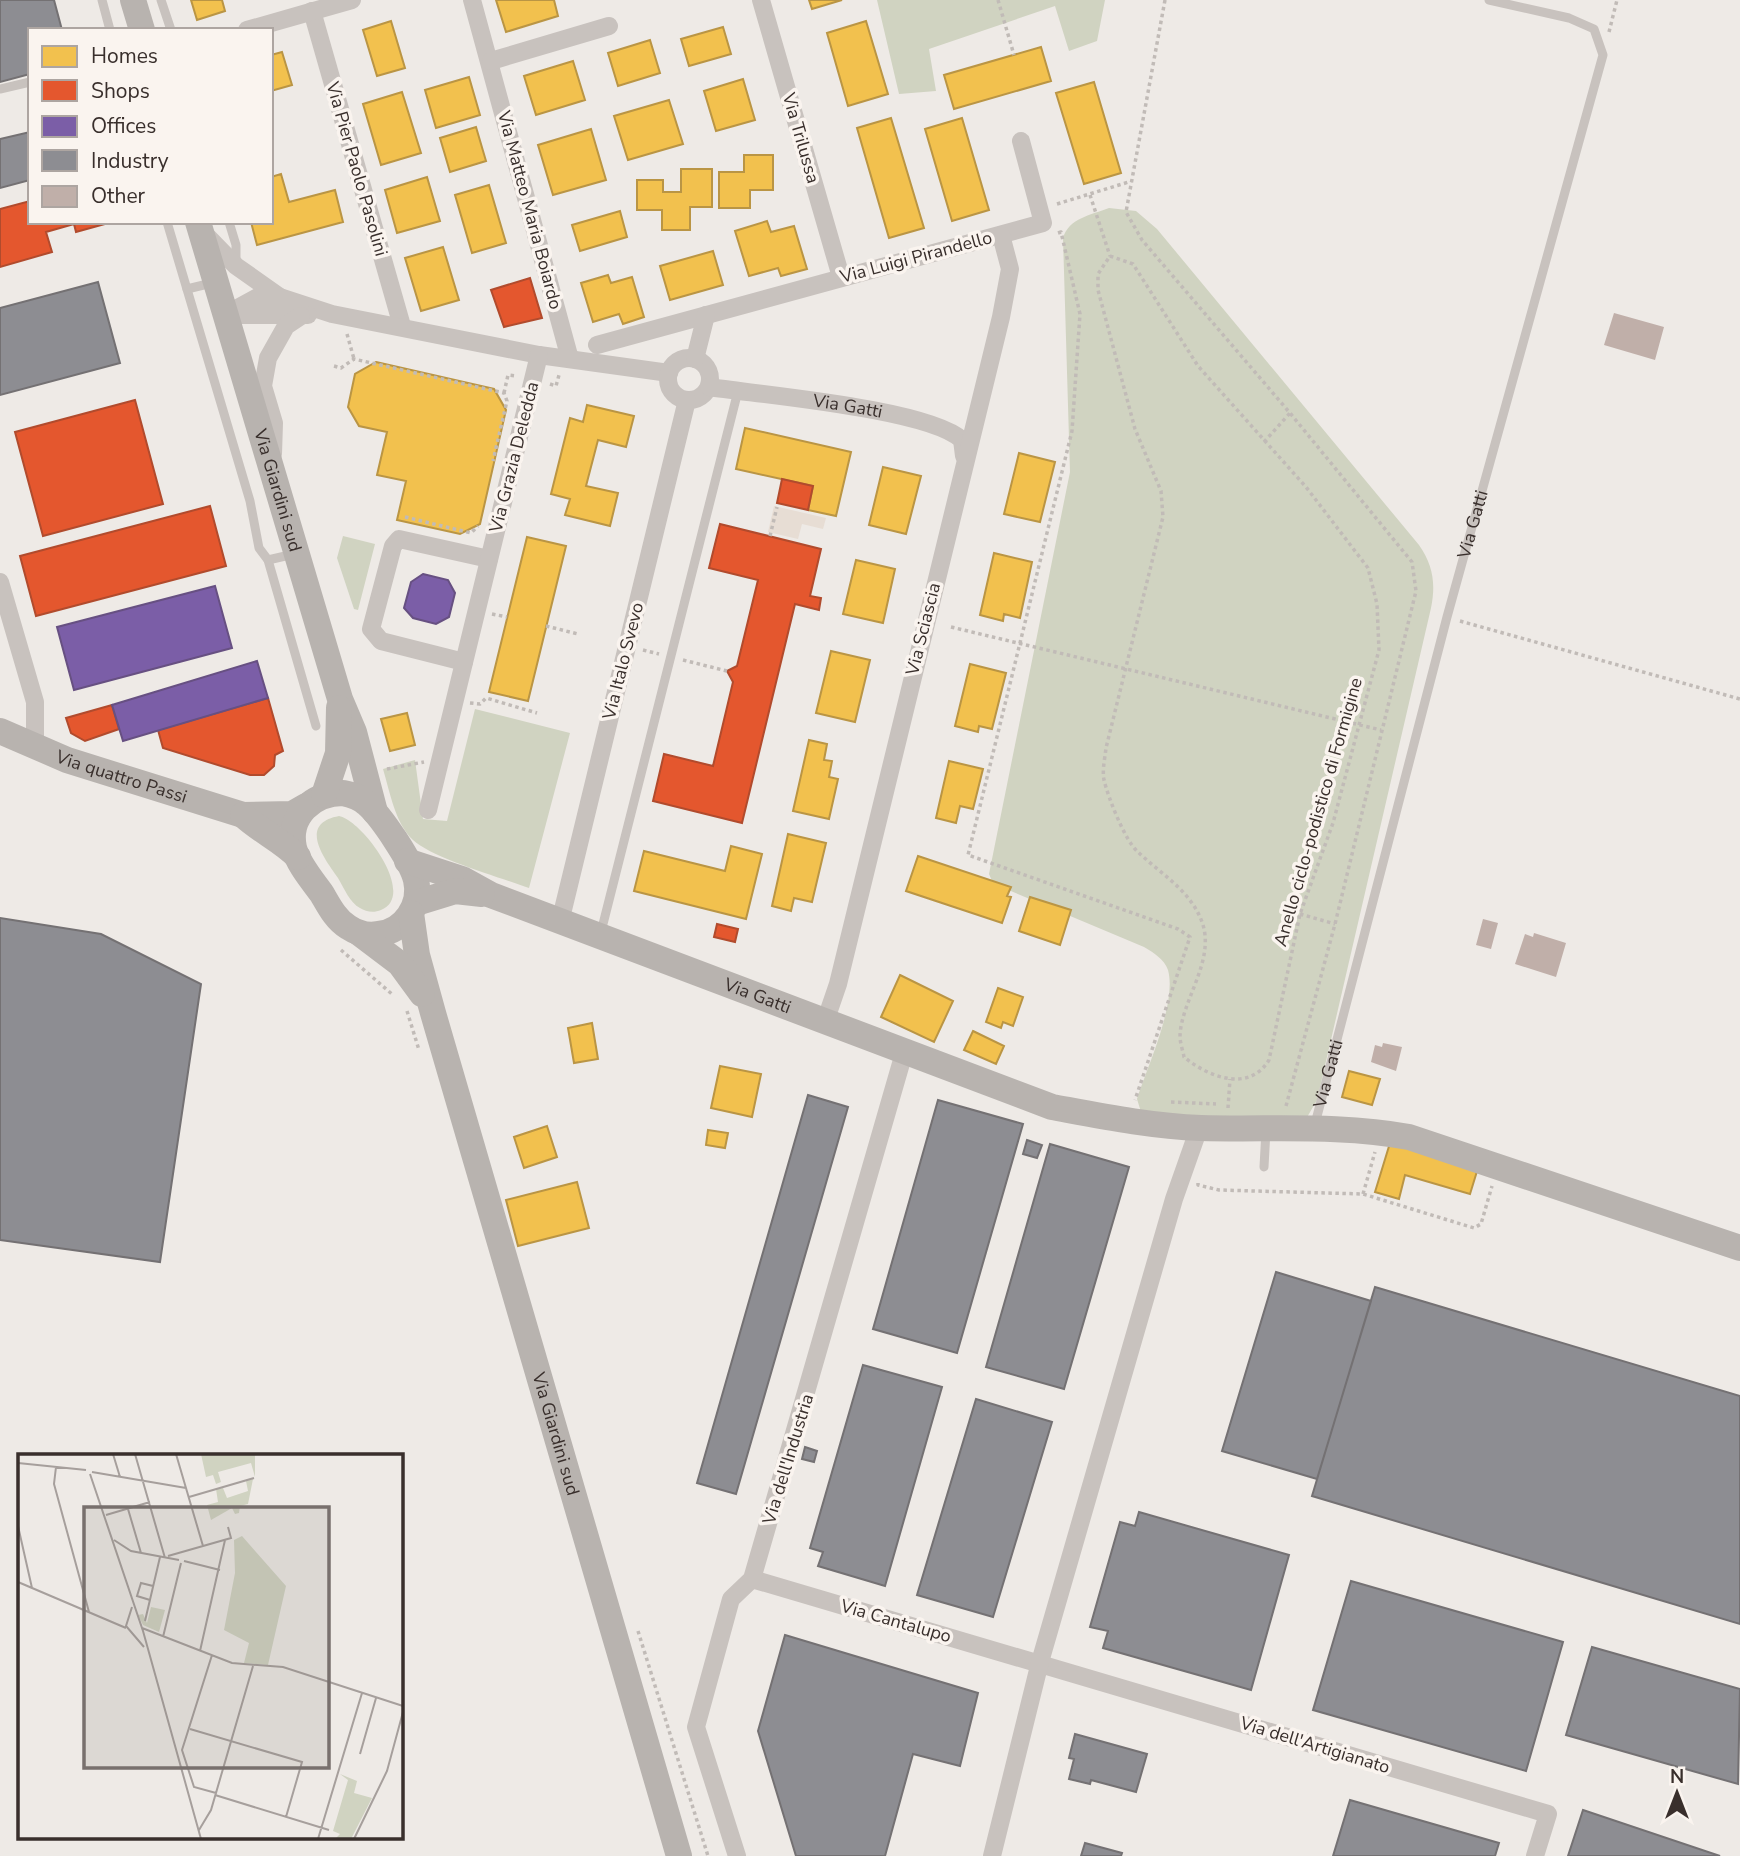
<svg xmlns="http://www.w3.org/2000/svg" width="1740" height="1856" viewBox="0 0 1740 1856" font-family="'Nunito Sans',sans-serif">
<rect width="100%" height="100%" fill="#eeeae6"/>
<path fill="#d0d3c1" d="M877,0h228l-8,41 -28,10 -14,-45 -126,43 7,42 -37,3z
M1109,208l27,3 21,18 262,316c14,20 17,39 12,63l-114,492 -11,19 -11,4 -154,-11 -4,-13c11,-34 40,-96 31,-129 -4,-11 -14,-17 -24,-23l-145,-61 -6,-3 -4,-9 81,-402 -7,-234c6,-20 28,-23 46,-30z
M343,536l32,8 -17,66 -4,-1 -17,-51z
M475,709l95,24 -41,155c-27,-10 -97,-30 -116,-48 -18,-17 -23,-48 -30,-71l32,-9 8,59 24,2z
M339,816c23,4 79,79 42,94 -7,3 -15,2 -21,-2 -10,-5 -16,-20 -22,-30 -13,-19 -41,-54 1,-62z"/>
<path fill="#e7ddd4" d="M774,506l52,12 -3,11 -21,-5 -4,15 -30,-7z"/>
<path fill="#f2c14e" stroke="#ba9544" stroke-width="2" d="M191,0h31l3,11 -28,9z
M496,0h58l4,16 -52,16z
M809,0h33l-30,9z
M391,21l14,47 -28,8 -14,-46z
M866,21l22,73 -40,12 -21,-73z
M723,27l8,27 -42,12 -8,-27z
M650,40l10,33 -42,13 -10,-33z
M1041,47l10,34 -97,28 -10,-34z
M282,52l10,33 -21,6v-36z
M573,61l12,39 -49,15 -12,-39z
M469,77l11,38 -44,13 -11,-38z
M743,79l12,41 -39,11 -12,-40z
M1094,82l27,91 -37,11 -28,-91z
M402,92l19,61 -40,12 -18,-61z
M669,100l14,44 -55,16 -14,-44z
M891,118l33,110 -35,10 -32,-110z
M962,118l27,92 -37,11 -27,-92z
M476,127l10,34 -36,11 -10,-34z
M591,129l15,51 -53,15 -15,-50z
M744,155h29v35h-23v18h-31v-36h25z
M681,169h31v38h-22v23h-28v-20h-25v-30h26v12h18z
M281,174l8,28 46,-12 8,32 -86,23 -6,-23h20v-45z
M427,177l13,44 -43,12 -12,-43z
M489,185l17,58 -34,10 -17,-58z
M620,211l7,26 -47,14 -8,-26z
M767,221l4,11 23,-6 13,43 -26,7 -3,-8 -29,8 -14,-45z
M443,247l16,53 -38,11 -16,-53z
M713,251l10,34 -53,15 -10,-34z
M608,275l3,8 21,-6 12,40 -21,7 -4,-10 -26,8 -12,-39z
M376,362l118,27 12,21 -26,114 -20,10 -63,-14 9,-39 -29,-6 10,-43 -28,-6 -11,-19 7,-33z
M587,405l47,11 -8,31 -28,-7 -12,46 32,7 -8,33 -45,-11 5,-16 -19,-5 19,-76 13,4z
M745,428l106,24 -15,64 -28,-6 5,-24 -77,-17z
M1019,453l36,9 -15,60 -36,-8z
M883,467l38,9 -15,58 -37,-9z
M527,537l39,9 -38,155 -39,-9z
M994,553l38,9 -12,56 -16,-4 -1,7 -23,-6z
M856,560l39,9 -12,54 -40,-9z
M831,651l39,9 -15,62 -39,-9z
M970,664l36,9 -14,56 -13,-3 -1,6 -23,-6z
M407,713l8,32 -25,6 -9,-32z
M809,740l18,4 -3,16 8,1 -3,16 9,2 -9,40 -36,-8z
M949,761l34,8 -10,40 -13,-3 -4,17 -20,-5z
M788,834l38,9 -14,59 -18,-4 -3,13 -19,-5z
M731,846l31,8 -16,65 -112,-28 10,-40 81,20z
M918,856l93,31 -4,9 4,1 -9,26 -96,-32z
M1030,897l41,13 -11,35 -41,-14z
M900,975l53,26 -19,41 -53,-25z
M998,988l25,9 -10,29 -10,-4 -2,6 -15,-6z
M592,1023l6,36 -24,4 -6,-35z
M973,1031l31,15 -8,18 -32,-14z
M720,1066l41,8 -9,43 -41,-9z
M1349,1071l31,8 -8,26 -30,-8z
M547,1126l10,31 -33,11 -10,-31z
M708,1130l20,3 -3,15 -19,-3z
M1390,1143l88,25 -8,26 -65,-19 -6,24 -24,-7z
M577,1182l12,46 -71,18 -12,-46z"/>
<path fill="#e4572e" stroke="#b14b2d" stroke-width="2" d="M30,201v21h82l-36,10 -2,-8 -28,8 6,20 -52,15v-58z
M530,278l12,40 -38,9 -13,-37z
M135,400l28,104 -120,32 -28,-104z
M782,479l31,7 -5,24 -31,-7z
M210,506l16,60 -190,50 -16,-60z
M720,524l101,25 -11,47 11,2 -2,12 -24,-6 -53,219 -89,-22 11,-47 49,12 20,-84 -6,-11 10,-5 21,-86 -49,-12z
M268,698l15,53 -8,4 -1,11 -10,9h-14l-87,-27 -5,-18z
M112,705l7,24 -34,12 -14,-8 -5,-15z
M717,924l21,5 -3,13 -21,-5z"/>
<path fill="#7b5ea7" stroke="#675082" stroke-width="2" d="M423,574l25,6 7,13 -6,24 -13,7 -23,-6 -9,-10 7,-26z
M215,586l17,62 -158,42 -17,-63z
M257,661l11,37 -145,43 -11,-36z"/>
<path fill="#8d8d92" stroke="#747173" stroke-width="2" d="M0,0h54l8,30h-32v44l-30,8z
M30,132v48l-30,8v-49z
M98,282l22,81 -120,32v-87z
M0,918l101,16 100,50 -41,278 -160,-22z
M808,1095l40,12 -112,387 -39,-11z
M938,1100l85,24 -66,229 -84,-24z
M1027,1140l15,5 -5,13 -14,-4z
M1050,1144l79,23 -65,222 -78,-22z
M1276,1272l95,29 -54,178 -95,-28z
M1375,1287l365,109v228l-428,-128z
M863,1365l79,22 -57,199 -67,-20 5,-14 -13,-4z
M976,1399l76,23 -59,195 -76,-22z
M805,1447l12,4 -3,11 -12,-3z
M1139,1512l150,43 -38,135 -148,-42 5,-17 -18,-4 30,-105 15,4z
M1351,1581l212,61 -37,129 -213,-61z
M785,1635l193,58 -18,73 -47,-12 -28,102h-89l-38,-125z
M1592,1647l148,42 -2,95 -172,-49z
M1075,1734l72,20 -11,38 -45,-12 -1,4 -21,-5 5,-20 -5,-1z
M1350,1800l149,43 -4,13h-162z
M1583,1810l137,46h-152z
M1085,1843l37,10 -1,3h-40z"/>
<path fill="#c0afa9" d="M1614,313l50,14 -9,33 -51,-15z
M1483,919l15,4 -7,26 -15,-4z
M1534,933l32,10 -10,34 -41,-13 10,-30 8,3z
M1383,1043l19,4 -6,24 -25,-9 4,-17 7,2z"/>
<g fill="none" stroke-linecap="round" stroke-linejoin="round">
<path stroke="#c1bbb7" stroke-width="3.5" stroke-dasharray="3.5 3.5" stroke-linecap="butt" d="M998,0l16,55
M1165,0l-39,212 16,28 148,173 122,149 4,29 -81,333 -49,182
M1609,32l8,-32
M1090,195l20,61
M1057,204l75,-23
M1058,233l3,-1 19,82 -8,117 -104,424 210,74 12,8 -55,163
M1110,256l23,8 65,102 108,121 62,81 9,36 2,46 -46,173 -33,91 -31,146c-20,33 -61,17 -85,-3 -1,-6 -4,-14 -4,-21 1,-35 36,-76 22,-114 -11,-31 -41,-48 -64,-70 -13,-11 -30,-55 -34,-72 -2,-10 1,-22 2,-32l57,-231 -2,-26 -26,-62 -37,-139v-16z
M347,334l7,25
M334,366l7,2 13,-9 150,34 3,8 -14,60
M550,384l6,2 3,-11
M504,393l4,-18 8,1
M1264,442l26,-29
M405,517l66,16 7,-7
M770,536l7,-29
M492,614l15,3
M1460,621l280,78
M546,626l32,8
M951,627l430,103
M643,650l16,4
M683,660l44,11
M470,703l10,1 6,-6 51,15
M387,769l37,-7
M1300,914l35,10
M341,950l52,45
M407,1011l12,39
M1171,1102l45,2
M1228,1108l2,-29
M1198,1183v2l21,5 144,4 111,34 7,-4 11,-38
M1363,1194l12,-42
M638,1631l70,225"/>
<g stroke="#c8c2be" stroke-width="9">
<path d="M102,0l8,30"/>
<path d="M161,0l10,30"/>
<path d="M0,89l30,-7"/>
<path d="M167,222l83,279 9,47 9,12 48,166"/>
<path d="M229,222l7,23v19"/>
<path d="M187,289l25,-6"/>
<path d="M268,560l26,-6"/>
<path d="M601,932l137,-541"/>
<path id="s1" d="M1315,1124l132,-507 156,-562 -9,-26 -25,-11 -80,-18"/>
<path d="M1264,1167l2,-37"/>
</g>
<g stroke="#c8c2be" stroke-width="18">
<path d="M472,0l98,359"/>
<path d="M761,0l80,277"/>
<path d="M312,11l90,315"/>
<path d="M247,30l105,-30"/>
<path d="M491,61l118,-35"/>
<path d="M203,232l33,34 44,31"/>
<path d="M225,315l33,-18h22l52,17 207,41 130,18"/>
<path d="M225,315h83"/>
<path d="M597,345l446,-122 -22,-82"/>
<circle cx="689" cy="379" r="21"/>
<path d="M695,359l11,-44"/>
<path id="s2" d="M709,387c53,8 220,22 253,53l2,16"/>
<path d="M273,454l1,-31 -11,-37 5,-28 18,-32 15,-10"/>
<path d="M0,582l35,120v44"/>
<path d="M464,662l-83,-21 -10,-12 22,-83 6,-7 90,20"/>
<path d="M428,810l111,-455"/>
<path d="M560,922l127,-522"/>
<path d="M825,1022l13,-38 163,-667 9,-48 -9,-34"/>
<path d="M752,1579l796,235 -13,42"/>
<path d="M737,1856l-41,-129 35,-128 21,-20 152,-526"/>
<path d="M992,1856l48,-194 134,-463 25,-71"/>
</g>
<g stroke="#b8b3af" stroke-width="26">
<path d="M133,0l9,30"/>
<path id="s3" d="M198,222l142,477 14,33 21,80"/>
<path id="s4" d="M0,731l67,29 176,55 49,-1 14,-8"/>
<path d="M343,793c9,2 17,4 24,11 14,12 45,58 49,76 6,25 -12,52 -38,54 -10,2 -21,-1 -30,-7 -12,-7 -19,-21 -26,-33 -10,-14 -24,-30 -28,-46 -7,-32 19,-55 49,-55z"/>
<path d="M324,795l14,-42 1,-45"/>
<path d="M243,815c17,16 38,25 55,42"/>
<path id="s5" d="M407,861l55,18 29,16 561,212c49,9 98,19 149,21 69,2 139,-4 208,9l331,111"/>
<path d="M416,903l39,-12 27,3"/>
<path id="s6" d="M411,913l6,42 16,58 246,843"/>
<path d="M359,933l41,31 22,30"/>
</g>
</g>
<g text-anchor="middle" dominant-baseline="central" stroke-width="7" stroke-linejoin="round" paint-order="stroke">
<g font-size="18" fill="#392f2c" stroke="#faf4ef">
<text transform="translate(801 138) rotate(74)">Via Trilussa</text>
<text transform="translate(357 169) rotate(74)">Via Pier Paolo Pasolini</text>
<text transform="translate(530 210) rotate(75)">Via Matteo Maria Boiardo</text>
<text transform="translate(916 257) rotate(-15)">Via Luigi Pirandello</text>
<text stroke="none"><textPath href="#s2" startOffset="140">Via Gatti</textPath></text>
<text transform="translate(514 457) rotate(-76)">Via Grazia Deledda</text>
<text stroke="none"><textPath href="#s3" startOffset="280">Via Giardini sud</textPath></text>
<text stroke="none"><textPath href="#s1" startOffset="620">Via Gatti</textPath></text>
<text transform="translate(923 629) rotate(-76)">Via Sciascia</text>
<text transform="translate(623 661) rotate(-76)">Via Italo Svevo</text>
<text stroke="none"><textPath href="#s4" startOffset="130">Via quattro Passi</textPath></text>
<text transform="translate(1318 812) rotate(-74)">Anello ciclo-podistico di Formigine</text>
<text stroke="none"><textPath href="#s5" startOffset="376">Via Gatti</textPath></text>
<text stroke="none"><textPath href="#s1" startOffset="52">Via Gatti</textPath></text>
<text stroke="none"><textPath href="#s6" startOffset="541">Via Giardini sud</textPath></text>
<text transform="translate(788 1459) rotate(-73)">Via dell'Industria</text>
<text transform="translate(896 1621) rotate(16)">Via Cantalupo</text>
<text transform="translate(1315 1745) rotate(17)">Via dell'Artigianato</text>
</g>
</g>
<g transform="translate(18 1454)">
<rect width="385" height="385" fill="#eeeae6"/>
<path d="M183,0h54v23l-4,-14 -33,9 3,10 -5,2 -3,-9 -7,2zM235,25l-5,25 -8,2 -1,7 -4,1 -3,-6 -21,12 -4,-15 11,-3 -2,-13 7,-1 4,10 21,-7 -2,-10zM224,82l44,50 -18,79 -24,-2 5,-20 -25,-13 11,-57 -1,-33zM133,153l14,3 -6,22 -16,-7 -5,-10 5,-1 4,9zM322,320l17,7 -3,12 18,5 -21,41h-16l5,-5 -7,-3 15,-51z" fill="#d0d3c1"/>
<path fill="none" stroke="#a69f9c" stroke-width="2" d="M95,0l7,23M117,0l30,104M158,0l27,92M0,9l68,7M38,13l-2,17 35,128M74,18l94,16M72,20l53,157 58,208M171,43l65,-19M110,55l13,44M88,61l44,-13M0,72l14,62M96,86l17,11 48,9M150,102l63,-18 -3,-11M166,107l36,9M0,128l108,46M132,146l-13,-4 4,-13 12,3M114,153l-6,19 18,21M127,167l15,-64M124,174l90,35 51,4 120,39M145,183l18,-74M182,197l25,-111M194,201l-30,95 12,37 22,6M172,275l112,33 -16,55M342,300l16,-56M197,341l114,35M181,376l12,-20 42,-144M300,385l44,-146M336,385l33,-68 16,-59"/>
<path fill="#78706d" fill-opacity="0.15" stroke="#78706d" stroke-width="3.5" d="M66,53h245v261h-245z"/>
<rect width="385" height="385" fill="none" stroke="#392f2c" stroke-width="3.5"/>
</g>
<rect x="28" y="28" width="245" height="196" fill="#faf4ef" stroke="#ada5a1" stroke-width="2"/>
<rect x="42" y="46" width="35" height="21" fill="#f2c14e" stroke="#ada5a1" stroke-width="2"/>
<text x="91" y="63" font-size="21" fill="#392f2c">Homes</text>
<rect x="42" y="80" width="35" height="21" fill="#e4572e" stroke="#ada5a1" stroke-width="2"/>
<text x="91" y="98" font-size="21" fill="#392f2c">Shops</text>
<rect x="42" y="116" width="35" height="21" fill="#7b5ea7" stroke="#ada5a1" stroke-width="2"/>
<text x="91" y="133" font-size="21" fill="#392f2c">Offices</text>
<rect x="42" y="150" width="35" height="21" fill="#8d8d92" stroke="#ada5a1" stroke-width="2"/>
<text x="91" y="168" font-size="21" fill="#392f2c">Industry</text>
<rect x="42" y="186" width="35" height="21" fill="#c0afa9" stroke="#ada5a1" stroke-width="2"/>
<text x="91" y="203" font-size="21" fill="#392f2c">Other</text>
<g transform="translate(1677 1793)" stroke="#faf4ef" stroke-width="5" paint-order="stroke">
<path d="M0-5L12 26L0 18L-12 26Z" fill="#392f2c"/>
<text y="-10" font-size="19" font-weight="bold" text-anchor="middle" fill="#392f2c">N</text>
</g>
</svg>
